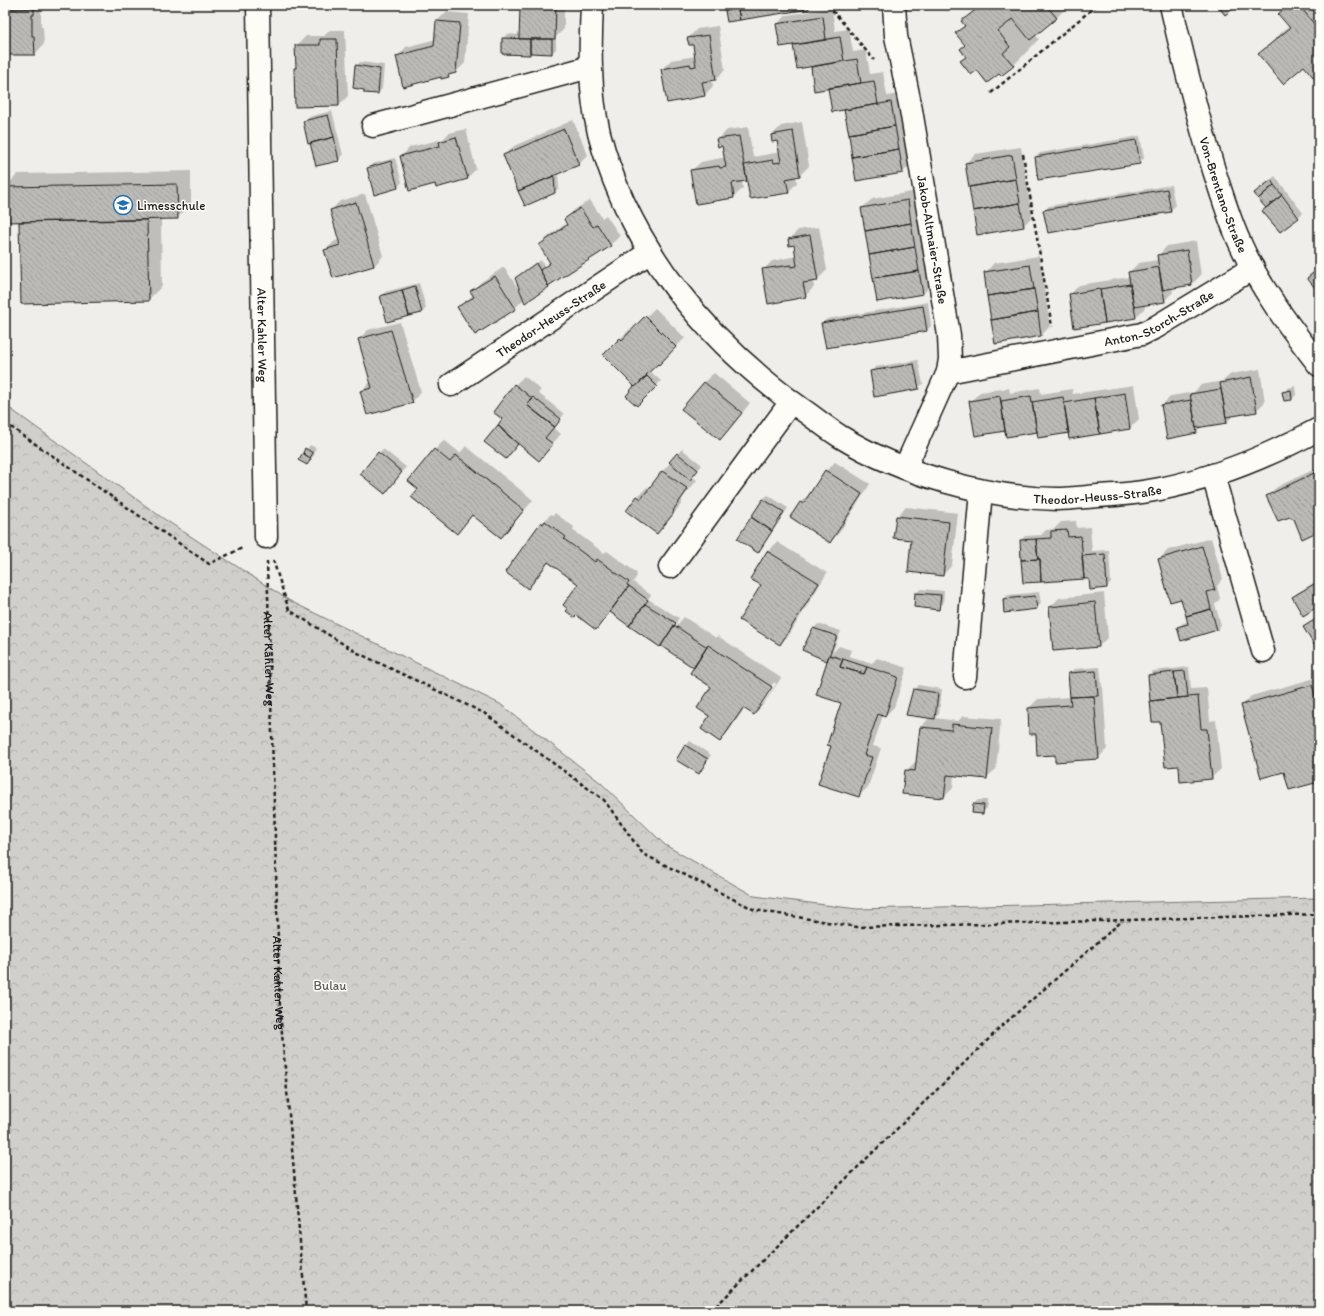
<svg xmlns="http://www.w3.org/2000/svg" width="1324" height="1316" viewBox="0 0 1324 1316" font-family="Itim,sans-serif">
<defs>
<pattern id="forest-crowns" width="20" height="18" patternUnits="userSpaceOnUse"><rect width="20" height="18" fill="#d0cfcc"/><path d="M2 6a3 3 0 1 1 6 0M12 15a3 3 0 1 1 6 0" fill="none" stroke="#b2b1af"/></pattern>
<pattern id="building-back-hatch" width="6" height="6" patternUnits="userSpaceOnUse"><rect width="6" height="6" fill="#bbbab6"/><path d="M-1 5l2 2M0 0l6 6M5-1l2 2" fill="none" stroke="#a09f9c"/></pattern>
</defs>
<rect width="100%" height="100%" fill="#f0eeea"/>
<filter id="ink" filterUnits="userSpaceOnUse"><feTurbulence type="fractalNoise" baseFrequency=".025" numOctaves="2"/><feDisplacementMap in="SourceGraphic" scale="8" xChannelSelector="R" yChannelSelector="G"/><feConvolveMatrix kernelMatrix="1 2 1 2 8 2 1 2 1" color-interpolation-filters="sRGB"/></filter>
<g filter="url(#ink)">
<path fill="url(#forest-crowns)" stroke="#767674" d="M5,405l159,114 126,82 210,103 101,79 64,62 89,51 103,13 462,-11v413h-1314z"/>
<path fill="#0003" fill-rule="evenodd" d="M5,5h124l-88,2v20h2l1,17 -9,10h-30z
M513,5h51v24l-8,8v12l-4,4 -49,-14 4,-5 13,1 1,-28z
M979,5h90l-13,13 -21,16 4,5 -26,27 -46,-9 -6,-8 5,-5 -9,-11 8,-9 -2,-3z
M1289,5h30v77l-15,-17 -44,-11 29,-29 -9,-11z
M832,8l3,23 14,-2 4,23 13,-2 4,24 13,-2 4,24 13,-2 12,69 -9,9 -46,8 -12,-71 -16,-22 -14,3 -4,-24 -34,-42 10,-9z
M446,12l23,2 -4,49 -9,9 -5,1 -3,3 -51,-19 9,-10 30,-8 1,-18z
M718,26l7,44 -9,9 -4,1 1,6 -9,10 -42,-27 9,-9 25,-4 -2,-13 -6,-5 9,-9z
M330,30h15l3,66 -9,9 -44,-36 2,-2 -1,-21 10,-10h18z
M360,62l24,3 -2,24 -4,4 -22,-27z
M332,111l11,44 -4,5 -22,5 -13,-44 4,-4z
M573,120l15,35 -9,9 -21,9 1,15 -5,4 -29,13 -21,-50 10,-9z
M802,122l7,44 -9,9 -4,1 1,7 -9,9 -40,-12 -6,1 1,7 -9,9 -43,-26 10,-9 25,-5 -3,-12 -5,-5 9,-10 21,-3 5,30 27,-5 -2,-12 -6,-5 9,-9z
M466,129l10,40 -9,9 -31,5 -35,-26 9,-10 33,-8 6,-6z
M1140,136l4,22 -5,5 -103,-6 4,-4z
M1021,147l11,70 -9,9 -57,-63 9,-9z
M395,158l7,24 -4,5 -23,7 -7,-25 4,-5z
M191,171v33l-14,14 -16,1 1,67 -14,14 -126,3 -2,-82h-15v-34l13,-13z
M1275,176l28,37 -23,18 -13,-23 -8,-19z
M1171,185l4,21 -5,5 -125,-1 4,-4z
M917,191l15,93 -9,10 -45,7 -16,-93 10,-9z
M365,194l18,62 -9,10 -49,-16 10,-9 4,-1 -8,-30 9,-9z
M590,200l12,18 4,-3 14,21 -10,9 -58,37 -4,5 -24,12 -9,9 -56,-1 14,-12 -2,-3 10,-10 23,-15 17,26 1,-1 -6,-14 25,-18 4,7 6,-6 -11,-16 9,-9 18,-13 -2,-3 9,-10z
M819,227l8,43 -10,10h-4l1,7 -9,9 -42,-26 9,-9 25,-5 -2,-12 -6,-4 9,-10z
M1196,241l5,34 -9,9 -20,3 1,5 -9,9 -20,3 1,4 -9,9 -66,-22 9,-10 51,-8 -1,-5 10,-9 19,-3v-4l9,-10z
M1039,256l11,70 -9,10 -45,7 -11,-70 9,-10z
M419,283l7,25 -4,5 -41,-17 4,-4z
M928,302l3,24 -4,4 -100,17 -5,-24 5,-4z
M655,308l30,30 -26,26 -1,-2 -8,9 11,10 -24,24 -9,-10 8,-9 -32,-31 26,-26 2,2z
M400,322l21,70 -9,10 -50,-11 9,-10 -12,-42 9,-9z
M918,360l5,24 -5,4 -47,-16 4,-5z
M1260,369l5,33 -9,9 -22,4 -7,7 -24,4 -7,6 -34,-27 9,-9 23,-4 7,-7 22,-4 8,-7z
M714,373l36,30 -21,27 -9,9 -37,-30 21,-27z
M524,376l17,14 -3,3 26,21 -10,14 7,6 -22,25 -21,-16 -8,10 -6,-34 11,-34z
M1134,385l5,34 -9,9 -61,4 -63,-2 -30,5 -5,-34 9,-9 29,-4 1,5 30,-5 1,6 31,-5 1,5z
M1295,386l1,9 -4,4 -8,-7 4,-4z
M444,440l16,13 6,-7 67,54 -23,28 -9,9 -28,-22 -16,17 -38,-43 -10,-8 26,-31z
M310,445l6,3 -3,5 2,1 -8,10 -7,-4z
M383,449l23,18 -17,21 -10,-35z
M682,449l20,16 -10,12 5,3 -15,19v4l-16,21 -9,9 -29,-22 10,-15 9,-9 3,3 12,-18z
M835,462l35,22 -31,49 -9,9 -39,-25 10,-15 9,-9 1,1 15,-23z
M1319,467v63l-24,-12 -28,-22 10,-9z
M768,495l20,13 -26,39 -4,5 -20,-13 25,-40z
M906,507l52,6 -6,52 -9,10 -46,-59z
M555,513l19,14 -1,3 31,23 3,-2 30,22 -1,2 1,1 -4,6 18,13 -3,4 31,19 -4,7 1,1 8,-9 32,21 2,-2 63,42 -18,27 -9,9 -9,-6 -16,23 -9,10 -9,-25 2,-30 -18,-19 -30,-27 -5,5 -49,-33 -15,17 -16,-45 -31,-22 -12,17 -9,9 -22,-16 36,-49 9,-9 2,1zM774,682l2,2 -14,21h-3z
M1076,521l1,7 13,-1 2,24 17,-1 2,33 -4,4 -17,-9 -66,4 -3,-42 4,-4 16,-1 5,-5 8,-1 7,-7z
M1211,538l12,41 -6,7 3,13 -5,5 6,21 -4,5 -35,10 -4,-13 5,-4 6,-2 -7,-23 -23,-39 9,-9z
M777,542l50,31 -38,62 -9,9 -18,-59 -10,-7 16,-26z
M1319,580v25l-26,-8 4,-4z
M921,589l23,2 -1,13 -5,5 -22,-16z
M1039,592l2,12 -5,4 -32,-9 4,-4z
M1104,593l4,44 -9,9 -49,-39 9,-9z
M1319,617v34l-15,-24z
M818,624l23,7 -9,22 7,-7 12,4 -2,6 23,7 5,-5 30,10 -13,39 -9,9 -2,-1 -10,31 8,2 -13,39 -9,9 -27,-50 10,-43 -12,-47 -16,-28z
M1100,667l2,20h1l4,62 -9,9 -42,-4 -19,-22 -8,-24 9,-9 33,-2 -2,-24 5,-4z
M1189,667l2,22 16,-1 3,33 6,-1 5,49 -10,9 -31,-14 -19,-44 -10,-19 2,-1 -4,-25 4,-4z
M1319,677v117l-3,-12 -74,-76 9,-10z
M918,685l24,4 -3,25 -4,4 23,3 5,-5 38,3 -5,50 -10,9 -32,-3 -1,13 -9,9 -38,-26 9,-9h2l4,-35 9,-10 -16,-27z
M690,741l21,14 -12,17 -13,-26z
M978,800h9v8l-5,5 -8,-9z"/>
<path fill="url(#building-back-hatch)" stroke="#1c1c1c" d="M5,5h177l-177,4z
M512,5h44l-1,34h-36l1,-31 -8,-1z
M724,5h13l3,15 -13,2z
M737,5h71l1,4 -69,11z
M982,5h64l11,13 -27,22 -17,-21 -15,12 12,16 -7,6 11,13 -13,10 -2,-2 -12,9 -10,-13 -6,5 -11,-14 6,-4 -6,-8 5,-4 -10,-12 10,-7 -4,-5z
M1217,5h21l-13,10z
M1289,5h10l20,25v54l-15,-18 -21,18 -25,-30 32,-26 -12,-14z
M34,8v7h-2v21h2l1,19h-30v-46z
M823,16l3,24 -46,7 -4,-23z
M436,21l24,2 -4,50 -8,2 1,2 -8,2v-2l-38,10 -7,-31 38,-10z
M709,35l7,45 -14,2 3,14 -38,7 -6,-34 29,-5 1,3 5,-1 -3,-21h-4l-2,-7z
M840,37l4,24 -47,8 -4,-24z
M502,38l28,1v16l-28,-1z
M320,39h17l2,67 -44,1 -1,-39h2l-1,-23h25z
M530,39h22v15l-22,-1z
M857,59l4,24 -47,8 -3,-24z
M355,65l25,4 -2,25 -14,-1v-3l-11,-2z
M874,81l4,23 -46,8 -4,-24z
M891,102l4,24 -46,8 -5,-24z
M328,115l6,22 -26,7 -5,-23z
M895,126l4,23 -47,8 -3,-23z
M564,129l15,36 -61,26 -15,-36z
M793,131l7,45 -14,3 3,14 -39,6 -6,-34 29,-5 1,3 7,-1 -4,-21 -5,1 -1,-7z
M739,136l8,45 -15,2 2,15 -38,6 -6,-34 29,-4 1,2 6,-1 -4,-21 -4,1 -2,-8z
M334,137l5,24 -23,5 -6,-23z
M456,137l12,42 -32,9 -1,-4 -26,7 -9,-35 40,-10 -1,-4z
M1136,140l4,24 -102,16 -3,-23z
M899,149l4,24 -47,8 -4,-24z
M1012,155l4,24 -47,8 -4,-24z
M391,161l7,27 -24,7 -7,-27z
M554,176l1,17 -30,13 -7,-15z
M1016,179l4,24 -47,8 -4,-24z
M1271,180l3,5 -16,14 -4,-6z
M177,184l1,35 -173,3v-35z
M1274,185l8,10 -16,13 -8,-9z
M1167,189l4,23 -123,21 -5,-23z
M1282,195l17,23 -19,14 -18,-21z
M908,200l3,23 -46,8 -4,-23z
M356,202l18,64 -41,12 -9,-28 16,-5 -10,-35z
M1020,203l4,24 -47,8 -4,-24z
M580,208l13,19 4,-3 14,22 -63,40 -8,-16 10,-7 -11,-18 28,-20 -3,-6z
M147,220l2,81 -128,3 -2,-82z
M911,223l4,24 -46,8 -4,-24z
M810,235l8,46 -15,2 3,14 -38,7 -6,-35 29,-4v2l6,-1 -3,-21 -5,1 -1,-7z
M915,247l4,24 -46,7 -4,-23z
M1187,250l5,35 -30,5 -5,-35z
M536,263l13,24 -24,16 -10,-25z
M1030,265l4,24 -47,7 -3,-24z
M1159,267l6,35 -31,5 -6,-35z
M1319,268v25l-12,-15z
M919,271l4,23 -46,8 -4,-24z
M495,276l21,33 -41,26 -18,-28 17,-10 -4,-6z
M1130,284l6,34 -31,5 -5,-34z
M415,286l7,27 -13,3 -7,-26z
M1034,289l4,23 -47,8 -4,-24z
M1100,289l5,34 -31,5 -5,-34z
M402,290l7,26 -22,6 -7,-26z
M923,306l4,25 -101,17 -5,-25z
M1038,312l3,24 -46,8 -4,-24z
M645,316l31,31 -17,18 -1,-1 -12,11h1l-12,12 -32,-32 17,-17 2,2z
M391,330l22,73 -46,12 -7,-24 12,-3 -14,-49z
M914,364l5,25 -45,8 -4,-26z
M647,376l10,10 -20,20 -11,-10 8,-10 1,1z
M1251,377l6,35 -31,5 -6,-34z
M704,382l38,31 -22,27 -39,-31z
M514,384l19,15 -6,6 27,22 -9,11 8,6 -14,17 -35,-29 -6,-7 4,-6 -9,-7z
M1221,389l6,34 -31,5 -6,-34z
M1291,390l1,10 -8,1 -2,-9z
M1125,393l5,36 -30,5 -6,-36z
M1000,396l5,35 -30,5 -6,-35z
M1031,396l6,36 -31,5 -5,-36z
M533,397l28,22 -6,8 -28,-22z
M1063,397l6,36 -31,5 -6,-36z
M1094,398l6,36 -31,5 -5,-36z
M1191,400l6,33 -30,6 -6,-34z
M498,425l20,19 -12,15 -22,-17z
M305,448l8,5 -3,5 -7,-5z
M434,449l16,13 6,-7 68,55 -23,28 -29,-23 -15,19 -46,-37 7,-8 -10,-8z
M378,452l24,20 -17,22 -25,-20z
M303,453l8,6 -4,6 -9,-5z
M677,453l21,17 -8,10 -21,-18z
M825,470l37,24 -32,49 -40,-26 10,-15 3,2z
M662,471l26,18 -14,20 -1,5 -16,20 -31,-23 11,-15 4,3z
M1316,472l3,8v51l-17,8 -8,-20 -4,-2 -12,4 -12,-25z
M763,499l21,13 -12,19 -21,-14z
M896,516l53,6 -6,54 -35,-4 3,-32 -18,-2z
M751,517l21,14 -14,22 -21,-14z
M545,521l21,16 -2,2 31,23 2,-3 32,23 -2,3 2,1 -33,44 -20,-15 -1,3 -9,-7 2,-2 -5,-4 15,-21 -30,-22 -20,27 -23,-17 36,-50 2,2z
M1067,530l1,7 13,-1 3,43 -43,3 -1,-23h-2l-2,-20 15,-1v-7z
M1036,539l2,20 -17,1 -1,-20z
M1202,546l13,44 -8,2 4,17 -25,7 -5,-17 -11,3 -12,-43z
M767,551l52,32 -39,62 -41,-25 22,-35 -11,-6z
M1105,554l2,34 -17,2 -1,-11h-5l-2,-23z
M1040,559l1,23 -18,1 -2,-23z
M1319,581v25l-16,10 -11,-19z
M629,586l19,14 -19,26 -19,-14z
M915,593l26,2 -2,15 -25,-3z
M1035,596l2,13 -33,4 -1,-14z
M1095,602l4,45 -46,4 -4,-44z
M645,604l31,19 -16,24 -31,-21z
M1211,609l6,21 -36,11 -4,-14 11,-3 -2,-8z
M1319,617v29l-3,2 -13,-21z
M674,625l33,22 -13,21 -33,-22z
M813,628l24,8 -10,25 -25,-11z
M708,645l64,42 -18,28 -11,-7 -23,34 -19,-13 8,-13 -12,-8 14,-21 -21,-14z
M829,655l14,4 -3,8 24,7 3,-7 31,10 -13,40 -7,-3 -14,41 8,2 -13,40 -41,-13 13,-38 -4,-1 14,-42 -25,-8z
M843,659l24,8 -3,7 -24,-7z
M1096,671l2,25 -28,1 -2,-24z
M1185,671l3,26 -11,1 -3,-26z
M1174,672l3,26 -27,3 -2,-26z
M1312,685l7,24v83h-1l-3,-9 -26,7 -5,-18 -23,6 -20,-73z
M913,689l25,4 -3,26 -29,-4z
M1094,696l5,63 -44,3v-7l-18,1 -1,-22h-7l-1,-26 43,-3 -1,-8z
M1198,696l3,33h6l5,50 -32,3 -1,-16 -14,1 -5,-45h-8l-2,-21z
M952,724l40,4 -5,51 -40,-4 -3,23 -42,-4 3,-24 10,1 5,-44 32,3z
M685,745l23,14 -9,15 -23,-14z
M973,804l11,1 -1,9 -11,-1z"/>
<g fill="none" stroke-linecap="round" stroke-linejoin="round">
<g stroke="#1c1c1c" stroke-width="25">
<g id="street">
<path id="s2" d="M258,5l8,532"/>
<path id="s3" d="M592,5c-2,43 -3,86 7,128 29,114 109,210 204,277 13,9 25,19 38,27 61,37 145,61 216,62 14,0 28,-2 41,-3 21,-1 42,-3 62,-7 55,-11 109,-33 159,-60"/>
<path id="s4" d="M894,5l2,31 14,68 39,231 1,24 -2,13 -43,96"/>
<path id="s5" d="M1171,5c14,62 29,124 49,184 6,18 12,37 20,54 20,45 49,83 79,122"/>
<path d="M373,126l217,-59"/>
<path id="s6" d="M948,372l194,-38 14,-7 97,-59"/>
<path id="s7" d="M451,385l199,-133"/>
<path d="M1213,475l50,176"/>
<path d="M670,567l121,-165"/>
<path d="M965,677l16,-186"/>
</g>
</g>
<g stroke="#1c1c1c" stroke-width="2.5" stroke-dasharray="4 3" stroke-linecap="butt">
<path d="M828,5l46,55"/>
<path d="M991,93l106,-88"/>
<path d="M1023,154l29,173"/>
<path d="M5,423l204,141 35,-17"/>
<path d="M273,560l16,50 67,42 128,61 120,87 39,54 112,56 102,17 175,-4 287,-9"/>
<path id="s1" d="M267,561l13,449 26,301"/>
<path d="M711,1311l292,-286 119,-104"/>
</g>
<use href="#street" stroke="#fdfcf7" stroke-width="22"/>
</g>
</g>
<defs>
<g id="school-ring" transform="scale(1)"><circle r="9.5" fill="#fdfcf7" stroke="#1f6fb2" stroke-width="1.5"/><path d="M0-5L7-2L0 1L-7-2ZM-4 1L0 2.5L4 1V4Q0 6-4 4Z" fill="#1f6fb2"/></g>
</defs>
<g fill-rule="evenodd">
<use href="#school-ring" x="123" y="205"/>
</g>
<g text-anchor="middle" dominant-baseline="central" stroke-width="3" stroke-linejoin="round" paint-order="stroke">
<g font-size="13" fill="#1c1c1c" stroke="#fdfcf7">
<text stroke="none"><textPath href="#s5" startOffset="197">Von-Brentano-Straße</textPath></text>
<text stroke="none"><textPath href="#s4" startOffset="238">Jakob-Altmaier-Straße</textPath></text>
<text stroke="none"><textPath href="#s6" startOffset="219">Anton-Storch-Straße</textPath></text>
<text stroke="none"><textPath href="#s7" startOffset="120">Theodor-Heuss-Straße</textPath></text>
<text stroke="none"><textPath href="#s2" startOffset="330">Alter Kahler Weg</textPath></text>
<text stroke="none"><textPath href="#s3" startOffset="794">Theodor-Heuss-Straße</textPath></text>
<text stroke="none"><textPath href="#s1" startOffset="98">Alter Kahler Weg</textPath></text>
<text stroke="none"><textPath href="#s1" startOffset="422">Alter Kahler Weg</textPath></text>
</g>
<g font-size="13" fill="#1c1c1c" stroke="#fdfcf7" text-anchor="start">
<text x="137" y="205">Limesschule</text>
</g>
<g font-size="13" fill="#5b5b5a" stroke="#fdfcf7">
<text x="330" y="985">Bulau</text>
</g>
</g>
<rect width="1324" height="1316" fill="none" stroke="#fdfcf7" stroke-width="20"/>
<rect x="10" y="10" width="1304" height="1296" fill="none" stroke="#1c1c1c" stroke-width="1.5" filter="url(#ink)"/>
</svg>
